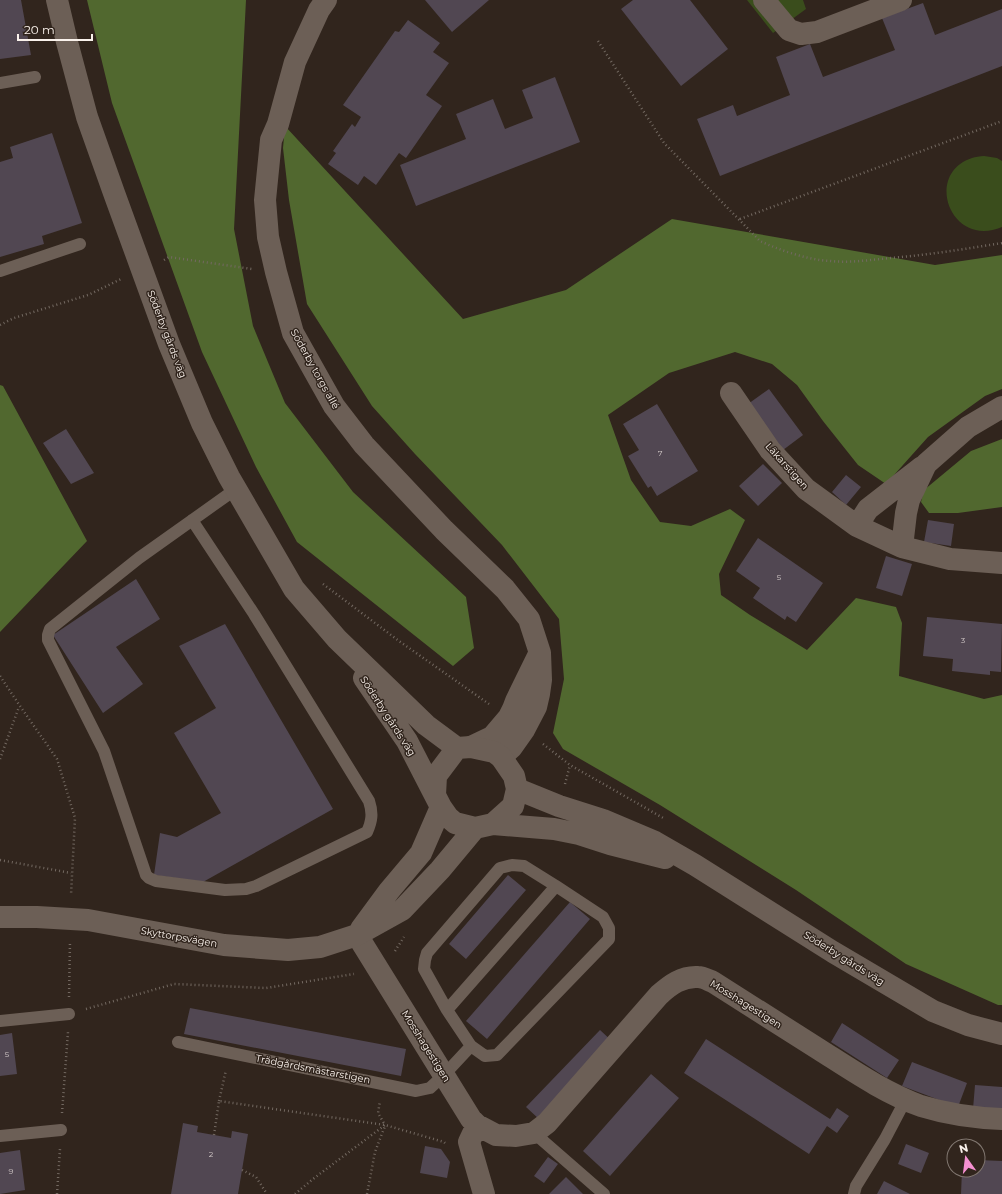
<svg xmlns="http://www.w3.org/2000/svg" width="1002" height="1194" viewBox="0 0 1002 1194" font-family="Montserrat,sans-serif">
<rect width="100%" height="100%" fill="#31251d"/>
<path fill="#3a4d1c" d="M747,0h56l3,9 -33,24z
M984,156l13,2 5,3v66c-51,22 -79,-53 -30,-69 3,-1 8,-2 12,-2z"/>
<path fill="#51682f" d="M87,0h159l-12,229 19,97 32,77 68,89 113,105 8,51 -21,18 -156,-124 -41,-75 -54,-115 -90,-249z
M285,126l178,193 103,-29 106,-71 263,46 67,-10v134l-17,7 -57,41 -42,47 -28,-19 -35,-44 -26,-36 -25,-21 -37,-12 -66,21 -61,42 23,65 29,42 31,4 39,-17 15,11 -26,54 2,21 29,20 57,35 49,-52 40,9 6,16 -3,53 85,23 18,-4v310h-4l-92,-41 -110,-74 -136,-85 -97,-56 -10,-16 11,-54 -5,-60 -57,-74 -87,-91 -43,-48 -65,-102 -18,-104 -6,-52z
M0,385l3,1 84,155 -87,91z
M1002,439v68l-44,6h-29l-8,-11 3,-12 47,-39z"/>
<path fill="#514752" d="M0,0h21l10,55 -31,4z
M425,0h64l-37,32z
M633,0h57l38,49 -47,37 -60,-77z
M923,3l12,32 67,-26v57l-282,110 -23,-57 36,-14 4,11 53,-21 -14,-38 34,-13 13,33 72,-27 -13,-32z
M408,20l32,23 -7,9 16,11 -23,32 16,11 -36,52 -7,-5 -23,32 -12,-9 -6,9 -30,-21 8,-11 -3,-2 19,-27 3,3 6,-10 -18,-12 52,-74 4,1z
M555,77l25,65 -164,64 -16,-41 66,-26 -10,-25 37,-15 12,30 28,-11 -11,-28z
M52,133l30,90 -40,13 2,8 -44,13v-95l13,-4 -3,-11z
M769,389l34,46 -20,15 -35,-46z
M657,404l41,67 -41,25 -6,-10 -3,2 -20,-32 11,-6 -16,-26z
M66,429l28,44 -23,11 -28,-41z
M763,464l19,19 -24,23 -19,-20z
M846,475l15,12 -15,18 -14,-13z
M928,520l26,4 -3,22 -27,-4z
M758,538l65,45 -27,39 -9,-6 -2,4 -32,-22 7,-10 -24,-17z
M886,556l26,8 -10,32 -26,-8z
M136,579l24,40 -44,28 27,37 -40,29 -50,-78z
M927,617l75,7 -1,48 -11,-1v4l-38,-4 1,-12 -30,-3z
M225,624l108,185 -130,73 -49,-7 6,-42 17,4 44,-24 -47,-80 42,-25 -37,-62z
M508,875l18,15 -60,69 -17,-15z
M570,902l20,17 -103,120 -21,-18z
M190,1008l216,41 -5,27 -217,-42z
M842,1023l57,37 -12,18 -56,-36z
M600,1030l14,13 -74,77 -14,-13z
M12,1033l5,41 -17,2v-41z
M706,1039l124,80 7,-11 12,8 -12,17 -10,-7 -18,28 -125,-81z
M912,1062l55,21 -9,24 -56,-21z
M651,1074l28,24 -69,78 -27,-25z
M975,1085l27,2v24l-29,-2z
M183,1123l15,3 -1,6 34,6 1,-7 16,3 -10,60h-67z
M906,1144l23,9 -8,20 -23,-9z
M425,1146l16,3 9,13 -3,16 -27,-5z
M20,1150l5,40 -25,4v-41z
M548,1157l10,7 -14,19 -10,-7z
M978,1160l24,1v33h-41l1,-24h16z
M566,1177l17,17h-34z
M884,1181l26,13h-33z"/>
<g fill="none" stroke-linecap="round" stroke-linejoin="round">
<path stroke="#736961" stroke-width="2.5" stroke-dasharray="1 3" stroke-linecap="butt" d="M598,41l66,102 96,98c19,9 48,19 70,20 20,2 40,-1 60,-3 38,-3 75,-9 112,-15
M740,219l262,-98
M164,260l5,-3 83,12
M0,325l14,-7 74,-23 33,-16
M323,584l76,57 90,63
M0,676l20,30 37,53 18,59 -4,77
M543,744l27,21 95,54
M0,759l19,-52
M565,784l5,-19
M0,860l71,13
M395,951l9,-14
M69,997l1,-55
M86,1009l88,-25 92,4 88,-14
M219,1101l7,-31
M62,1113l6,-81
M214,1135l5,-34 166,24 59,17 1,1
M242,1170l14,7 11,17
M57,1194l3,-45
M295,1194l18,-15 72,-54 -7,-12 2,-12
M367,1194l8,-42 10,-26"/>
<path stroke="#6c5f56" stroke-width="12" d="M0,83l35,-6
M0,271l80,-27
M192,520l62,94 115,187c4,12 3,20 -2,31l-111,54 -10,3 -21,1 -69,-9 -7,-3 -3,-3 -42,-124 -56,-111v-5l2,-6 89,-71 97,-69
M447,1010l-23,-41 1,-9 2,-7 73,-85 12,-3 12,1 32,20 47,31 6,11v11l-112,116 -12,1 -14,-10 -24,-36 109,-124
M0,1021l69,-7
M178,1042l238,49 14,-3 14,-13 27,-29
M534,1133l70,61
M0,1136l61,-6
M854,1194l2,-8 29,-47 21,-40"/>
<path stroke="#6c5f56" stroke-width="22" d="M326,0l-7,10 -24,52 -17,62 -7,16 -6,60 3,37 8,35 17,61 41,73 30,39 80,85 61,59 24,30 11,34 1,27 -2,14 -3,13 -12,23 -12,17 -11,10
M764,0l25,30 12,4 16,-2 84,-32
M731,393l39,57 36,39 51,37 45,21
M1002,407l-34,20 -42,37 -17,36 -3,13 -4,34 48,12 52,4
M857,526l11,-17 54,-42
M471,747l21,-10 17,-20 4,-8 3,-8 22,-45
M357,935l114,184 6,6 19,10 20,1 18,-3 13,-10 112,-128c11,-10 23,-19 39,-18 5,0 10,3 15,5 36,23 72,46 107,68 33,21 65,43 101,56 26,8 54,12 81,13
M477,1125l-8,17 15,52"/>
<path stroke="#6c5f56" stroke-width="22" d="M57,0l10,42 20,75 27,76 55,151 33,79 27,54 65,112 43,50 89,86 31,23
M364,678l43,63 34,66 7,10 7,6 20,5 18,-4 20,-18 4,-17 -3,-13 -13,-19 -7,-5 -23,-5 -14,1
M517,789l42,17 44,14 52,22 40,23 138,87 100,59 35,14 34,9
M435,795l1,-19 21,-28
M493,824l61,5 25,5 31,10 55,14
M0,917h37l51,3 136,25 64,5 32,-3 37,-12 45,-25 38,-40 35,-42
M361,929l28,-38 32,-38 20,-46"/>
</g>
<g text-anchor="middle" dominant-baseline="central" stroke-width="3" stroke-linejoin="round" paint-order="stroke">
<g font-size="8" fill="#d0c7c6">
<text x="660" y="453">7</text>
<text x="779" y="577">5</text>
<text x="963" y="640">3</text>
<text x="7" y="1054">5</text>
<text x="211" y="1154">2</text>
<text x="11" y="1171">9</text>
</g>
<g font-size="10" fill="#faf2ec" stroke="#31251d">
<text transform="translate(167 334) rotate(69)">Söderby gårds väg</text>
<text transform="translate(315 369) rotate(61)">Söderby torgs allé</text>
<text transform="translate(787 466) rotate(48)">Läkarstigen</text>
<text transform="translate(388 716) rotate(57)">Söderby gårds väg</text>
<text transform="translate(179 937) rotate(10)">Skyttorpsvägen</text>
<text transform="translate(844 958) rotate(32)">Söderby gårds väg</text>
<text transform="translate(746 1004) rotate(32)">Mosshagestigen</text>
<text transform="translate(426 1046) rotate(58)">Mosshagestigen</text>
<text transform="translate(313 1069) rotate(11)">Trädgårdsmästarstigen</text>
</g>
</g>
<g transform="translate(966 1158) rotate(346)"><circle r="19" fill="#31251d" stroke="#817770"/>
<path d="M0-3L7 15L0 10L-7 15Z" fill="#f590d1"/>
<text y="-6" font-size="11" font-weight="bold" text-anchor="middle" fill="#faf2ec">N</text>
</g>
<path d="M18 34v6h74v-6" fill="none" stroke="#faf2ec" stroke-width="2"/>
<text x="24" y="34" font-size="12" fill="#faf2ec" stroke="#31251d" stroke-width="3" paint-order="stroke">20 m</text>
</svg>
